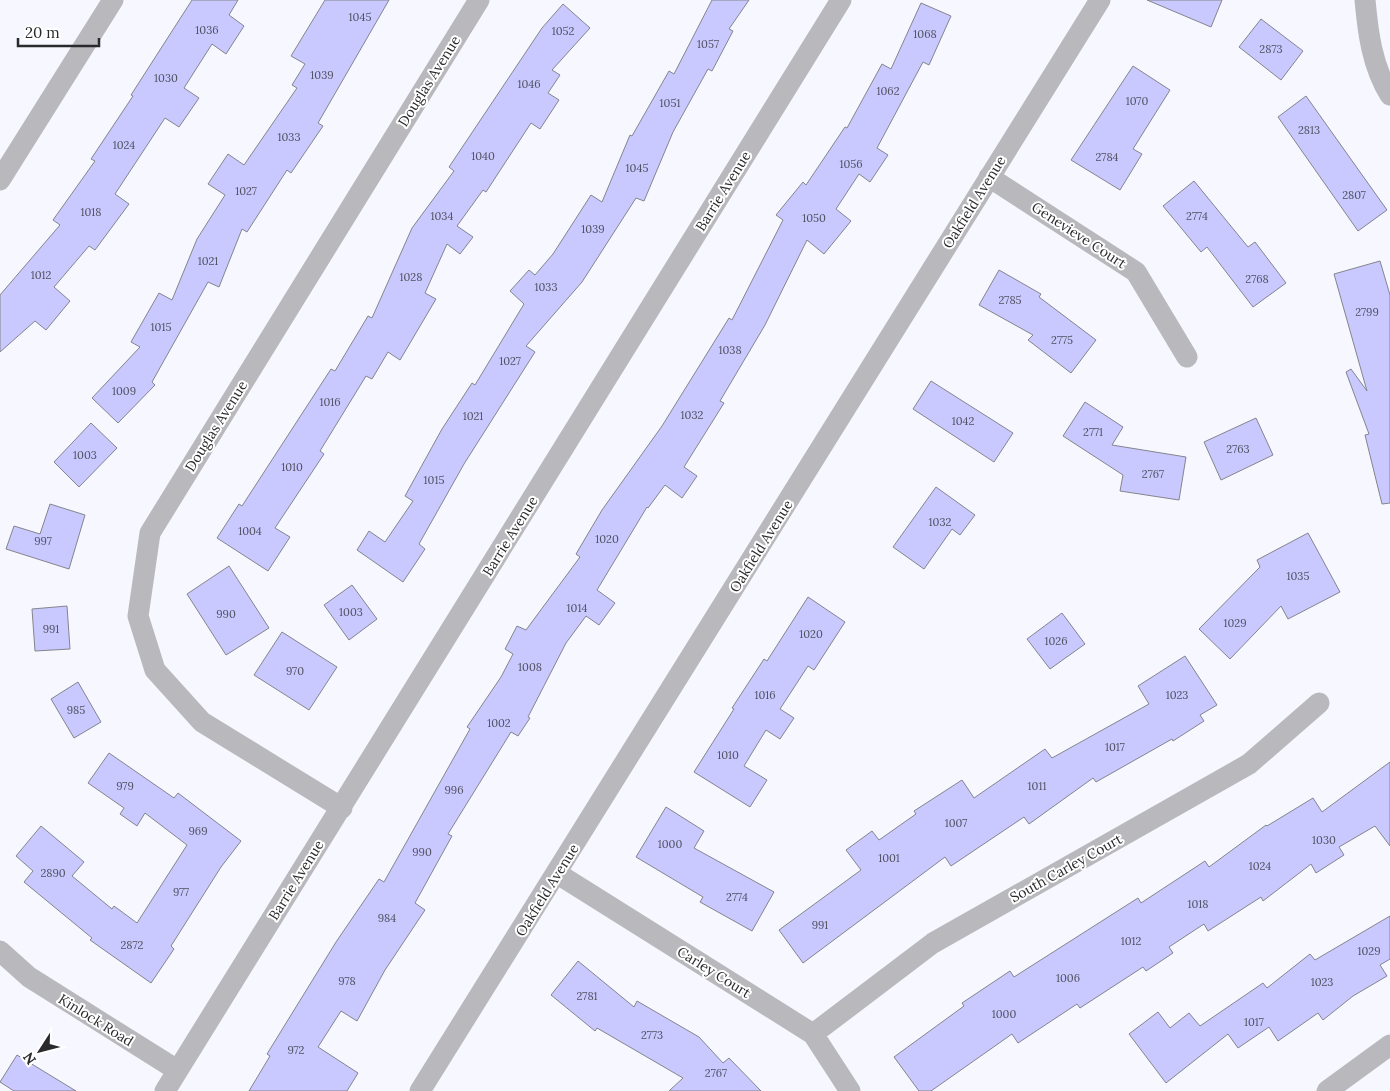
<svg xmlns="http://www.w3.org/2000/svg" width="1390" height="1091" viewBox="0 0 1390 1091" font-family="Lora,serif">
<rect width="100%" height="100%" fill="#f6f7ff"/>
<path fill="#c9c8ff" stroke="#84858c" d="M192,0h46l-9,15 15,11 -18,28 -14,-10 -28,44 15,10 -20,29 -14,-9 -50,76 14,10 -34,46 -6,-4 -35,41 16,14 -24,29 -11,-9 -35,31v-57l60,-70 -7,-5 42,-59 -4,-2 42,-63 -2,-1z
M325,0h64l-71,123 5,3 -32,47 -4,-3 -40,62 -5,-3 -23,58 -11,-5 -56,100 3,3 -37,38 -26,-25 48,-51 -9,-5 28,-49 13,7 25,-61 28,-44 -17,-11 20,-30 16,11 53,-77 -5,-3 13,-21 -14,-8z
M712,0h37l-20,29 4,2 -21,40 -4,-2 -35,63 -29,69 -8,-3 -54,84 -56,64 9,6 -71,112 -45,80 6,5 -22,33 -46,-32 12,-19 16,11 28,-41 -8,-5 37,-67 30,-46 3,2 49,-81 -14,-13 19,-21 6,5 18,-21 38,-59 11,7 28,-67 2,1 37,-65 5,3z
M1147,0h75l-11,27z
M921,3l30,13 -22,49 -6,-3 -46,86 11,7 -18,27 -11,-8 -23,35 15,12 -27,33 -17,-14 -42,85 -45,76 4,2 -40,64 13,9 -15,22 -17,-13 -17,23 -1,-1 -50,83 18,13 -16,22 -13,-9 -20,27 -38,74 2,1 -12,18 -7,-4 -63,102 4,2 -37,67 10,7 -40,60 -28,51 -16,-10 -23,36 40,26 -11,18h-98l21,-35 -3,-2 69,-112 43,-63 5,3 86,-153 -3,-2 34,-50 12,-23 -8,-5 12,-23 9,4 54,-73 -4,-3 26,-44 60,-84 67,-108 3,2 51,-100 -7,-5 27,-33 3,3 39,-58 2,1 35,-64 9,5z
M563,4l27,24 -38,42 8,5 -12,18 11,7 -19,29 -9,-6 -45,69 -3,-2 -26,36 16,11 -13,17 -13,-10 -22,49 11,6 -36,61 -12,-8 -16,27 -6,-3 -46,75 4,3 -49,74 15,9 -22,34 -51,-33 22,-34 3,2 89,-137 4,2 33,-55 4,2 40,-90 42,-57 -5,-4 93,-139z
M1261,19l42,32 -22,29 -42,-33z
M1133,66l37,24 -37,59 9,5 -22,36 -49,-30z
M1306,96l81,114 -29,21 -80,-114z
M1194,181l54,66 7,-5 31,41 -33,24 -46,-60 -6,5 -38,-46z
M1380,261l10,34v208l-8,1 -17,-69 4,-1 -23,-62 5,-3 16,22 -33,-117z
M999,270l42,24 -2,3 57,43 -25,33 -43,-33 5,-5 -54,-30z
M931,381l82,52 -19,29 -81,-53z
M1085,402l38,25 -11,18 74,12 -7,43 -59,-9 3,-16 -60,-39z
M1256,418l17,37 -52,25 -17,-38z
M91,423l26,25 -38,39 -25,-25z
M936,487l39,28 -15,20 -8,-6 -28,40 -31,-22z
M50,504l35,11 -16,54 -63,-20 8,-23 26,8z
M1308,533l32,59 -52,27 -7,-13 -51,53 -31,-30 61,-62 -3,-7z
M229,566l40,62 -43,27 -39,-61z
M352,585l25,34 -28,21 -25,-35z
M808,597l37,25 -31,48 -6,-4 -28,43 14,9 -14,21 -14,-9 -22,36 23,14 -17,27 -56,-35 40,-63 -2,-1 32,-49 3,2z
M67,606l3,43 -35,2 -3,-42z
M1062,613l23,31 -35,25 -23,-30z
M282,632l55,35 -28,43 -55,-35z
M1185,656l32,49 -17,10 4,6 -31,20 -1,-2 -76,43 -3,-4 -64,46 -5,-7 -73,49 -6,-9 -142,106 -24,-33 82,-60 -15,-20 26,-19 7,9 37,-26 -2,-3 48,-31 12,18 71,-49 7,9 97,-54 -11,-18z
M78,682l23,40 -27,16 -23,-39z
M109,753l65,45 4,-5 63,48 -20,26 -50,79 3,3 -23,34 -61,-43 2,-2 -68,-56 9,-11 -17,-15 25,-30 43,36 -12,14 40,33 2,-3 23,17 50,-78 -42,-32 -8,13 -17,-12 4,-6 -36,-25z
M1390,762v84l-15,-20 -36,21 5,8 -28,18 -5,-9 -48,37 -2,-4 -53,34 -4,-7 -35,23 4,6 -27,18 -3,-4 -63,41 -3,-4 -59,39 -6,-9 -81,57h-12l-25,-34 70,-51 -2,-3 48,-32 4,6 124,-79 3,5 64,-42 4,6 57,-42 1,1 46,-28 9,14z
M666,807l38,24 -10,17 80,44 -22,39 -52,-29 3,-5 -67,-40z
M1390,916v43l-10,6 7,11 -34,20 -30,24 -5,-7 -40,28 -9,-14 -31,21 -10,-14 -62,49 -37,-49 29,-22 12,16 19,-15 11,13 63,-43 4,5 43,-34 5,6z
M578,961l56,46 3,-6 62,36 24,26 6,-5 32,33h-92l14,-13 -86,-50 -2,3 -44,-36z
M17,1055l59,36h-62l-14,-9z"/>
<g fill="none" stroke-linecap="round" stroke-linejoin="round">
<path stroke="#b9b9bd" stroke-width="21" d="M1365,0c3,33 7,66 25,95
M989,177l147,95 51,85
M0,180l113,-180
M342,808l-140,-86 -47,-52 -17,-54 12,-83 329,-533
M558,874l255,160 37,57
M0,951l29,26 148,93
M813,1034l120,-91 316,-179 70,-61
M165,1091l676,-1091
M420,1091l680,-1091
M1327,1091l63,-46"/>
</g>
<g text-anchor="middle" dominant-baseline="central" stroke-width="4" stroke-linejoin="round" paint-order="stroke">
<g font-size="11" fill="#525262">
<text x="360" y="17">1045</text>
<text x="207" y="30">1036</text>
<text x="563" y="31">1052</text>
<text x="925" y="34">1068</text>
<text x="708" y="44">1057</text>
<text x="1271" y="49">2873</text>
<text x="322" y="75">1039</text>
<text x="166" y="78">1030</text>
<text x="529" y="84">1046</text>
<text x="888" y="91">1062</text>
<text x="1137" y="101">1070</text>
<text x="670" y="103">1051</text>
<text x="1309" y="130">2813</text>
<text x="289" y="137">1033</text>
<text x="124" y="145">1024</text>
<text x="483" y="156">1040</text>
<text x="1107" y="157">2784</text>
<text x="851" y="164">1056</text>
<text x="637" y="168">1045</text>
<text x="246" y="191">1027</text>
<text x="1354" y="195">2807</text>
<text x="91" y="212">1018</text>
<text x="442" y="216">1034</text>
<text x="1197" y="216">2774</text>
<text x="814" y="218">1050</text>
<text x="593" y="229">1039</text>
<text x="208" y="261">1021</text>
<text x="41" y="275">1012</text>
<text x="411" y="277">1028</text>
<text x="1257" y="279">2768</text>
<text x="546" y="287">1033</text>
<text x="1010" y="300">2785</text>
<text x="1367" y="312">2799</text>
<text x="161" y="327">1015</text>
<text x="1062" y="340">2775</text>
<text x="730" y="350">1038</text>
<text x="510" y="361">1027</text>
<text x="124" y="391">1009</text>
<text x="330" y="402">1016</text>
<text x="692" y="415">1032</text>
<text x="473" y="416">1021</text>
<text x="963" y="421">1042</text>
<text x="1093" y="432">2771</text>
<text x="1238" y="449">2763</text>
<text x="85" y="455">1003</text>
<text x="292" y="467">1010</text>
<text x="1153" y="474">2767</text>
<text x="434" y="480">1015</text>
<text x="940" y="522">1032</text>
<text x="250" y="531">1004</text>
<text x="607" y="539">1020</text>
<text x="43" y="541">997</text>
<text x="1298" y="576">1035</text>
<text x="577" y="608">1014</text>
<text x="351" y="612">1003</text>
<text x="226" y="614">990</text>
<text x="1235" y="623">1029</text>
<text x="51" y="629">991</text>
<text x="811" y="634">1020</text>
<text x="1056" y="641">1026</text>
<text x="530" y="667">1008</text>
<text x="295" y="671">970</text>
<text x="765" y="695">1016</text>
<text x="1177" y="695">1023</text>
<text x="76" y="710">985</text>
<text x="499" y="723">1002</text>
<text x="1115" y="747">1017</text>
<text x="728" y="755">1010</text>
<text x="125" y="786">979</text>
<text x="1037" y="786">1011</text>
<text x="454" y="790">996</text>
<text x="956" y="823">1007</text>
<text x="198" y="831">969</text>
<text x="1324" y="840">1030</text>
<text x="670" y="844">1000</text>
<text x="422" y="852">990</text>
<text x="889" y="858">1001</text>
<text x="1260" y="866">1024</text>
<text x="53" y="873">2890</text>
<text x="181" y="892">977</text>
<text x="737" y="897">2774</text>
<text x="1198" y="904">1018</text>
<text x="387" y="918">984</text>
<text x="820" y="925">991</text>
<text x="1131" y="941">1012</text>
<text x="132" y="945">2872</text>
<text x="1369" y="951">1029</text>
<text x="1068" y="978">1006</text>
<text x="347" y="981">978</text>
<text x="1322" y="982">1023</text>
<text x="587" y="996">2781</text>
<text x="1004" y="1014">1000</text>
<text x="1254" y="1022">1017</text>
<text x="652" y="1035">2773</text>
<text x="296" y="1050">972</text>
<text x="716" y="1073">2767</text>
</g>
<g font-size="14" fill="#2a2a2d" stroke="#fff">
<text transform="translate(429 81) rotate(-58)">Douglas Avenue</text>
<text transform="translate(723 191) rotate(-58)">Barrie Avenue</text>
<text transform="translate(974 202) rotate(-58)">Oakfield Avenue</text>
<text transform="translate(1079 235) rotate(33)">Genevieve Court</text>
<text transform="translate(216 426) rotate(-58)">Douglas Avenue</text>
<text transform="translate(510 536) rotate(-58)">Barrie Avenue</text>
<text transform="translate(761 546) rotate(-58)">Oakfield Avenue</text>
<text transform="translate(1066 868) rotate(-29)">South Carley Court</text>
<text transform="translate(296 880) rotate(-58)">Barrie Avenue</text>
<text transform="translate(547 890) rotate(-58)">Oakfield Avenue</text>
<text transform="translate(714 972) rotate(32)">Carley Court</text>
<text transform="translate(96 1020) rotate(32)">Kinlock Road</text>
</g>
</g>
<g transform="translate(40 1051) rotate(234)" stroke="#ffffff" stroke-width="4" paint-order="stroke">
<path d="M0-4L9 19L0 12L-9 19Z" fill="#2a2a2d"/>
<text y="-8" font-size="14" font-weight="bold" text-anchor="middle" fill="#2a2a2d">N</text>
</g>
<path d="M18 38v8h81v-8" fill="none" stroke="#2a2a2d" stroke-width="2.5"/>
<text x="25" y="38" font-size="15" fill="#2a2a2d" stroke="#ffffff" stroke-width="4" paint-order="stroke">20 m</text>
</svg>
